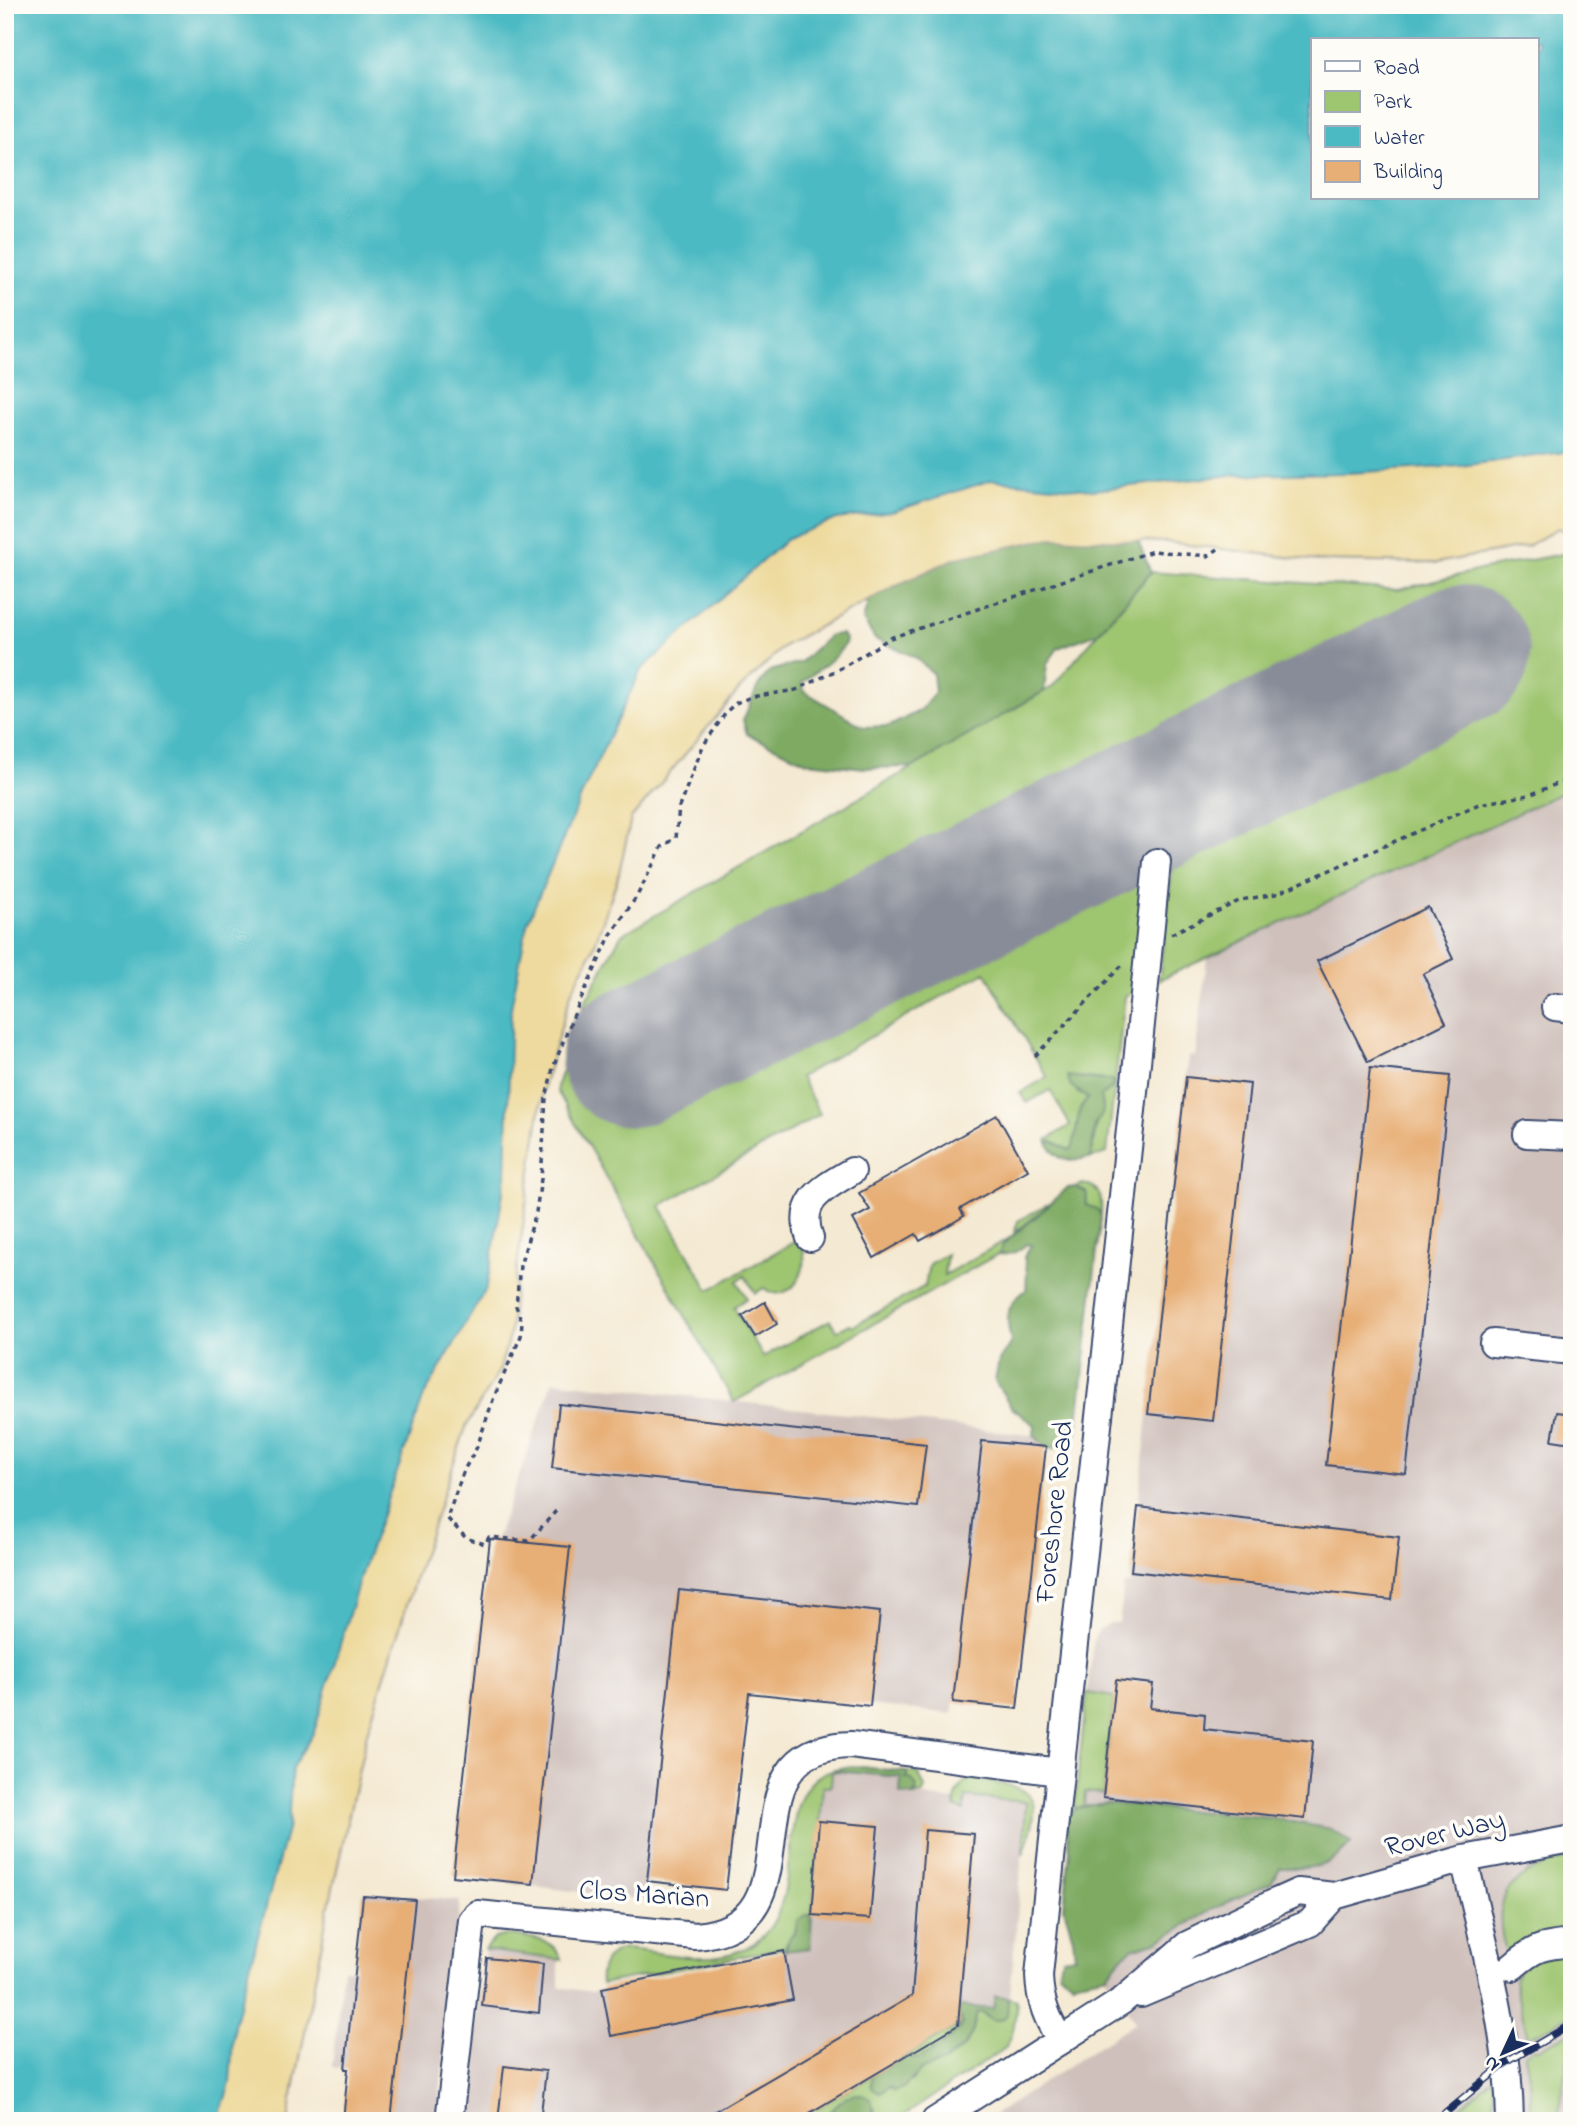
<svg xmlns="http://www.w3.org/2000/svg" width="1577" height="2126" viewBox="0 0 1577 2126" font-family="'Indie Flower',sans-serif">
<rect width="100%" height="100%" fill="#fdfcf7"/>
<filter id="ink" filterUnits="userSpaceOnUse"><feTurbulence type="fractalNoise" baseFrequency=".0143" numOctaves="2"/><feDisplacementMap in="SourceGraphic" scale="14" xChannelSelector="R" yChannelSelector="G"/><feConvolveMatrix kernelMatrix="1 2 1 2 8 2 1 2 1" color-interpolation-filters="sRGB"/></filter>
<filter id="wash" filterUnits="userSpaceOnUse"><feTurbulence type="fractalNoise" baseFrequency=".00686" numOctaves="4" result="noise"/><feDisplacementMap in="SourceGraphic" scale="28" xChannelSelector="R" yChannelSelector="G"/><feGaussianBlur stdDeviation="1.57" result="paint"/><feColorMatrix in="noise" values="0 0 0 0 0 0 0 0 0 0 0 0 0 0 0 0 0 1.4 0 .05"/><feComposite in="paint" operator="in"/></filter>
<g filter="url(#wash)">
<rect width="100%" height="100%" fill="#f4e9d2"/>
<path fill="#cfc0bb" d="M1572,789v1332h-587l150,-99 -43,-65 -8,-144 1,-21 18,2 11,-97 -27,-4 7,-55 6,-9 9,-6h10l5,-39 5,1 57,-508 3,-21 6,1 12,-99z
M553,1381l494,56 -30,272 -63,-7 -2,12 -203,-22 -23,198 -79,-9 -2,19 -192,-24 37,-338 6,1z
M832,1771l70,6 -1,17 53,7 1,6 9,4 2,-14 61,5 -17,195 -15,-1 -2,13 -33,-3 -2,19 -162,96h-331l20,-171 74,9v28l33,5 10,-2 -1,-2 208,-40 14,-163z
M363,1892l97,9 -23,220h-94l5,-51 -16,-3 11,-98 12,1z"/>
<path fill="#9ec570" stroke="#5c7a67" stroke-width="2" d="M1572,552v236l-413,192 14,-117 -29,14 -10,114 -9,5 -18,157 -16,5 10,-62 11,-8 -34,5 11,5 -9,11 -6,38 -5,3 -17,-9 -4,2 -1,-3 23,-15 -20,-35 -23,13 -7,-10 27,-16 -62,-105 -185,105 20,37 -160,92 49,84 90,-51c17,29 -11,69 -35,49l-9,5 -10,-17 -8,5 10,17 -13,9 29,50 67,-37 7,11 13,-7 3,2 72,-40 4,-22 18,-10 -3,21 69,-39 5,-15 37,-21c-16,15 -48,34 -55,53l-266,149 -177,-311v-6l28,-83 36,-67 431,-248 99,-115 247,18 86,-21z
M1083,1184c19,3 19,15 18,31l-5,-6 -10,-4 1,-12 -11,-6z
M1087,1693l27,4 -11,97 -18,-2 -1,14 -10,5z
M835,1769l1,2 -4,1 -1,14h-8l-11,129 -8,1 -20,32 -183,36c-2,-17 6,-32 23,-35 31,2 66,12 96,7 111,-18 34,-166 115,-187z
M907,1772l11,1 7,15 -2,6 -9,2 3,-4 -11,-14z
M969,1779c62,8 79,9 54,76l3,-53 -60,-5 -2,14 -9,-4c-1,-13 5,-21 14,-28z
M1567,1859l5,2v75l-63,24c-22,-61 -2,-87 58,-101z
M507,1935c22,3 46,1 55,25l-77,-10 10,-12z
M1572,1948v67l-44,23 -14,-58c9,-24 35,-25 58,-32z
M1006,1997l11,3c-2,19 -2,34 -13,49l-108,72h-25l4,-12 -49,7 -6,5h-24l76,-45 1,13 7,4 9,-6 23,-6 9,-11 21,-7 13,-9 9,-8 8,-13 5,-21h4l5,5 22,-16z
M959,2016l3,7c-8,17 -29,29 -45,36l-11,-3 52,-30z
M1572,2031l-14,90h-27l-2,-44 -4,-23 10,-6 2,2z
M1494,2077l-1,44h-48z"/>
<path fill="#7eaa62" stroke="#4c6c60" stroke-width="2" d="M1051,538l87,3 13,31 -53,61 -40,15 -11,16 -3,27 -131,76 -48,1 -58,-6 -60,-28 -4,-14 16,-36 11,-13 31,-9 29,-27 12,-1 4,7c-9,19 -29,28 -44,42l2,8 60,36 26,-1 31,-16 14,-18 -2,-18 -18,-17 -40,-18 -12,-19 6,-21 87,-42z
M1067,1076l46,5 -1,6 -11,9c3,11 4,19 -6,27l-4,35c-21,2 -32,7 -43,-15l4,-2 17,9 4,-3 7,-38 8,-11 -17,-12z
M1076,1187l11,6 -1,12 11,4 4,6 -24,216c-7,16 -15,18 -31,17l-12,-13 1,-10 -23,-17 -17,-27 4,-20 12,-19c-5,-24 -7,-37 15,-52l1,-18 -3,-15 7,-12 -4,-1c-9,7 -16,12 -28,10l5,-11 35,-29 28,-26z
M851,1766l56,6 -1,6 6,2 5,7 -3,9 -14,-2 1,-17 -65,-6 -1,-2z
M1105,1803l166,15 60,11 20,14c-23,27 -37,25 -71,25l-9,15 -56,25 -57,33 -26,8 -11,9 -14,17 -34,7 -14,-9 1,-10 3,-5 12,-2 -2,-18 -9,-30 6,-58 -5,-33 12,-9z
M812,1915l-2,33 -26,3 7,-16 4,-2 2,-12 7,-5z
M995,1996l11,1 2,4 -1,14 -5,5h-10l-11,-8 -4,1 -5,20 -8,13 -22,17 -21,7 -18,18 -9,3 -5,-4 -9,6 -7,-4 -2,-5 1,-8 34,-20 11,3 25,-14 17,-16 3,-5 -3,-8 1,-10 33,3z
M855,2094c18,1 21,10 16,27h-51l25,-23z"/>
<path fill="#eeda9e" stroke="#84847e" stroke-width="2" d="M1572,362v173l-14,-7 -30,18 -92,17 -118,-2 -152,-19 -115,-4 -95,20 -59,27 -112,60 -47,46 -107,128 -13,58 -25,72 -22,44 -28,95 -27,186 -6,58 -10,37 -34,58 -48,142 -51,164 -39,177 -40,211h-123l179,-913 366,-693z"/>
<path fill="#4bbac3" stroke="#337490" stroke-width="2" fill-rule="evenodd" d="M5,5h1567v446l-112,15 -111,7 -115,2 -140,15 -102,-10 -100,32 -55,7 -49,19 -147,132 -58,122 -56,132 -16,84 -5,168 -19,111 -63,109 -63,178 -47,158 -22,36 -4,58 -54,199 -4,58 -12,38h-213zM1313,40h224v158h-224z"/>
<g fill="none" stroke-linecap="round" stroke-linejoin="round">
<path stroke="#888c98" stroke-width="138" d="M630,1058l831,-404"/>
</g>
<g id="blocks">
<path fill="#e7ae75" d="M1428,907l25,52 -30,15 23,49 -78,39 -51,-101z
M1370,1068l80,8 -44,398 -80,-9z
M1186,1077l64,7 -37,337 -65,-7z
M997,1115l31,55 -68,39 4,7 -18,11 -26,14 -4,-7 -42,24 -21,-39 17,-9 -11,-17z
M765,1302l12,22 -22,13 -13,-21z
M559,1404l367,40 -8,63 -366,-39z
M1557,1412l15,2v29l-20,-3z
M982,1441l64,6 -29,262 -64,-7z
M1138,1507l261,30 -7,63 -261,-29z
M490,1539l80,8 -37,337 -80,-8z
M679,1590l201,22 -10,94 -121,-13 -23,197 -79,-9z
M1116,1680l37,4 -3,24 55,6 -1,15 109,12 -8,78 -202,-22z
M819,1821l59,5 -8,93 -58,-4z
M925,1830l49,4 -16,191 -162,96h-98l214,-125z
M363,1896l52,4 -24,221h-48l5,-52h-3z
M784,1951l9,49 -182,36 -9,-48z
M487,1958l56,6 -4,49 -57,-7z
M504,2066l42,5 -6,50h-42z"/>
</g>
</g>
<g filter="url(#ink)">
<use href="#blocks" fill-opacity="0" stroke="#3c4b6f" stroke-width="2"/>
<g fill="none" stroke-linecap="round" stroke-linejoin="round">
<g stroke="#3c4b6f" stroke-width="30">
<path id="minor" d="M1555,1007l17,2
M1527,1134l45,2
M810,1238c-14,-38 14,-50 42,-67
M1493,1343l79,8
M1464,1859c20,86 45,173 46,262
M1512,1967c23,-20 30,-21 60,-24
M1141,1994l169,-71 24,-27
M1061,2041c-14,-22 -21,-39 -22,-65 37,-372 83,-742 118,-1114
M449,2121l23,-201 6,-6 217,22c133,-10 20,-188 156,-191l208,27
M935,2121l187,-120 65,-56 91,-44 20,-9 36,4 130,-37 108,-20"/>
</g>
<path stroke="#3c4b6f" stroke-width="3.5" stroke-dasharray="5 5" stroke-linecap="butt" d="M1171,934l70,-34 35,-6 203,-90 50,-9 43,-17
M1035,1056l89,-93
M556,1511l-27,30 -40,-4 -4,7 -19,-6 -19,-20 17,-48 13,-23 17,-50 27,-61 1,-14 -6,-16 4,-40 16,-54 5,-33 5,-81 7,-30 19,-49 38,-83 27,-40 25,-49 14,-9 3,-31 24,-61 24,-35 9,-8 15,-6 45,-7 49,-24 45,-28 263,-87 55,5 10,-7"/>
<use href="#minor" stroke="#fff" stroke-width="26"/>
<g stroke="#1b2f5e" stroke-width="8">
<path id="rail" d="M1435,2121l72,-59 65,-38"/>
</g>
<use href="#rail" stroke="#fdfcf7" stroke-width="5" stroke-dasharray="16" stroke-linecap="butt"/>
</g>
</g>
<g text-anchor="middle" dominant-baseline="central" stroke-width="7" stroke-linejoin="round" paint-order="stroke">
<g font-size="28" fill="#1b2f5e" stroke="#fdfcf7">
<text transform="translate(1056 1512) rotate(-84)">Foreshore Road</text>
<text transform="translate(1445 1835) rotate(-14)">Rover Way</text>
<text transform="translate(644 1896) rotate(4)">Clos Marian</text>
</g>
</g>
<rect width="1577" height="2126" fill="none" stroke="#fdfcf7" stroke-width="28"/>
<rect x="1311" y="38" width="228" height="161" fill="#fdfcf7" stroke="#a3aaba" stroke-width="2"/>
<rect x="1325" y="61" width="35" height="10" fill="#ffffff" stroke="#a3aaba" stroke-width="2"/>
<text x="1374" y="74" font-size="21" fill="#1b2f5e">Road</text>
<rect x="1325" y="91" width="35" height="21" fill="#9ec570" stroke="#a3aaba" stroke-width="2"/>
<text x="1374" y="108" font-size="21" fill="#1b2f5e">Park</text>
<rect x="1325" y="126" width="35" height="21" fill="#4bbac3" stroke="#a3aaba" stroke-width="2"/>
<text x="1374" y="144" font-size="21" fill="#1b2f5e">Water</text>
<rect x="1325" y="161" width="35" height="21" fill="#e7ae75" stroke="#a3aaba" stroke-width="2"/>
<text x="1374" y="178" font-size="21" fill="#1b2f5e">Building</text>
<g transform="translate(1503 2053) rotate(226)" stroke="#fdfcf7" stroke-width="5" paint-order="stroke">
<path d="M0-5L12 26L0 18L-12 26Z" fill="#1b2f5e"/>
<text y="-10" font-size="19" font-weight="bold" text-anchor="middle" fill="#1b2f5e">N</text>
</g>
</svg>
